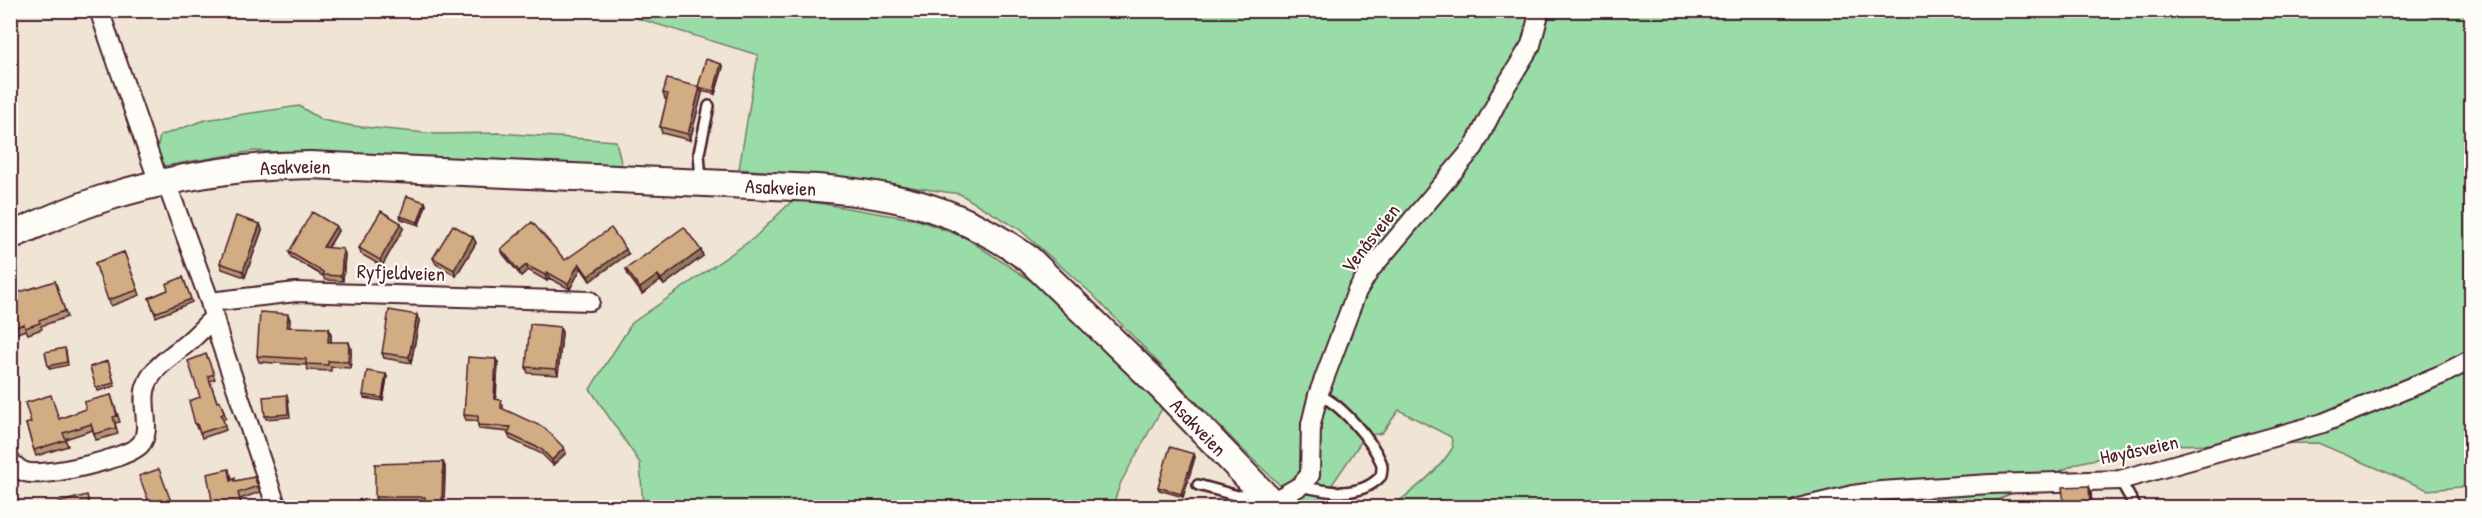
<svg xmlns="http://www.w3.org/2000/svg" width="2482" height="518" viewBox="0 0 2482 518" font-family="'Patrick Hand',sans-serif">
<rect width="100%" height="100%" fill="#f0e4d4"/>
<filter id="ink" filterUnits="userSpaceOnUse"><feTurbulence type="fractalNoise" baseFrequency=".0167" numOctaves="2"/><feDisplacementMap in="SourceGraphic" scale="12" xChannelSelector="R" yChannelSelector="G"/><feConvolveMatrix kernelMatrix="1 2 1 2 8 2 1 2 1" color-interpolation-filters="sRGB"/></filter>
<g filter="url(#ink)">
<path fill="#99dca7" stroke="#727e69" stroke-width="1.5" d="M630,11h1841v475l-43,4 -110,-47 -162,2 -78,18 -96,44h-591c23,-17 48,-36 62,-60l-2,-10 -52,-27 -17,23 -17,3 -38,56 -1,7 24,8h-47l-60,-57 -152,-157 -72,-64 -59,-35 -98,-14 -123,-11 19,-114 -125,-38z
M299,106l23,14 31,6 84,8 62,-1 117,8 6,26 -368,-16 -90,15 -7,-17 3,-13 45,-16z
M794,199l124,21 48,18 70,46 128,121 -43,77 -7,20 8,5 -479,1 -3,-45 -50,-74 42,-66 122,-85z"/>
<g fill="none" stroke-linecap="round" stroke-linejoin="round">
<g stroke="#4a1f2b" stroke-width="14">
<path id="lane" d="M701,181l-2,-28 10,-47
M2120,480l16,28
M1198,485l40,11 20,-5
M1300,486c27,6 60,13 81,-10 1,-5 2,-10 0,-14 -9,-21 -41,-60 -63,-67"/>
</g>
<g stroke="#4a1f2b" stroke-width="22">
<path id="street" d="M99,10l60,173
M166,182l44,120 10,38 57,168
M210,302l86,-10 294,9
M10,461c5,5 9,9 15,11 19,6 101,-13 115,-27 13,-14 0,-41 6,-58 6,-20 25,-30 40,-43 10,-8 18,-17 27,-26
M1272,502l28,-16 10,-11 1,-51 7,-29 39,-104 13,-21 104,-123 27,-53 30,-49 9,-35
M1798,508l55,-13 28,-4 109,-7 130,-4 203,-57 120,-49 29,-15"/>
</g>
<g stroke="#4a1f2b" stroke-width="30">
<g id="secondary">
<path id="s1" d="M10,236c33,-14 65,-29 98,-39 68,-21 131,-31 202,-32l507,23c85,7 142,21 212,71l133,129 115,120"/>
</g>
</g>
<use href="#lane" stroke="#fdfcf7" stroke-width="9"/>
<use href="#street" stroke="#fdfcf7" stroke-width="18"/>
<use href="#secondary" stroke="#fdfcf7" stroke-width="26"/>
</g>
<path fill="#b59572" stroke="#4a1f2b" stroke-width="1.5" d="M721,64l2,3 -8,27 -14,-3 1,2 -12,47 -28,-7 -2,-6 7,-28h-2l-2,-6 35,-6z
M425,202l1,3 -7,20 -18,-6 -1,-3z
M260,224l2,6 -17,47 -23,-8 -2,-6z
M336,226l2,5 -10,17 17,6 -2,27 -18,-1 -2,-4 -32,-19 -2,-5z
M403,229l-21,37 -21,-12 -2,-6z
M473,237l3,6 -20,33 -20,-12 -3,-6z
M501,249l64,11 63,-6 -38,27 -9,-13 -11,21 -21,-11 -2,3 -19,-11 -7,6 -18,-22z
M701,250l2,6 -39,29 -4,-4 -18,13 -14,-19 -2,-6z
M124,252l16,43 -29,11 -16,-43z
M183,277l9,25 -36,15 -7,-19 19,-8z
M55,281l12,36 -26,9 1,3 -14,5 -2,-4 -12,4 -4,-12z
M290,320l-1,7 42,7v8l20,6v20l-20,-1v4l-23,-1 -2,-5 -47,-3 -2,-6z
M419,321l-8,42 -27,-5 -2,-5z
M562,333l-4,42 -30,-2 -2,-6z
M66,351l2,14 -18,4 -2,-3z
M206,354l9,25 -5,2 7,21 5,4 4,12 -3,2 3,10 -24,8 -3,-9h-2l-2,-5 5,-27z
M108,361l7,25 -17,5 -8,-24z
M498,363l-2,36 7,5v5l61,39 2,5 -13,12 -11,-11 -32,-15 -2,-5 1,-2 -30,-3 -1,-4v-4l-12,-1 -2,-5z
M386,374l1,3 -4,24 -19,-3 -1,-3z
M111,395l9,27 -5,1 3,11 -22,6 -3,-10 -28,9 3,7 -32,10 -10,-32 33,-5 27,-10z
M287,395l1,4 2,18 -24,2 -1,-3z
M1194,454l1,3 -12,40 -24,-7 -1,-3z
M443,462l2,5 -1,39 -17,-1 -1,-3h-49l-2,-5z
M231,475l1,5 4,1 18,-4 6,15 -20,7 2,8h-37l7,-7z
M2089,486l2,6 1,15h-27l-1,-3z"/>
<path fill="#93795c" stroke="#4a1f2b" stroke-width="1.5" d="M721,64l2,3 -8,27 -1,-3z
M700,87l2,6 -12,47 -2,-6z
M425,202l1,3 -7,20 -1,-3z
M401,223l2,6 -21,37 -2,-6z
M260,224l2,6 -17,47 -2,-6z
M336,226l2,5 -13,22 -2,-6z
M473,237l3,6 -20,33 -2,-6z
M343,249l2,5 -2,27 -2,-5z
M626,249l2,5 -38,27 -2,-5z
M701,250l2,6 -39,29 -3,-6z
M579,263l2,5 -11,21 -2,-5z
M526,265l2,5 -7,6 -2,-5z
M547,272l2,6 -2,3 -2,-6z
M658,275l2,6 -18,13 -2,-6z
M288,314l2,6 -1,13 -2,-6z
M417,315l2,6 -8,42 -2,-6z
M560,327l2,6 -4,42 -2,-6z
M329,328l2,6v14l-3,-6z
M349,342l2,6v20l-3,-6z
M496,359l2,4 -3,41 -1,-5z
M386,374l1,3 -4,24 -1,-3z
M564,448l2,5 -13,12 -1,-5z
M1194,454l1,3 -12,40 -2,-3z
M443,462l2,5 -1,39 -2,-5z
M2089,486l2,6 1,15 -2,-5z"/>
<path fill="#d2ad84" stroke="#4a1f2b" stroke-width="1.5" d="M706,59l15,5 -7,27 -16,-4z
M667,79l33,8 -12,47 -28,-7 8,-33 -5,-1z
M407,196l18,6 -7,20 -18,-6z
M381,211l20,12 -21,37 -21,-12z
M312,212l24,14 -13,21 20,2 -2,27 -18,-1v-3l-34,-20z
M236,216l24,8 -17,47 -23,-8z
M532,222l33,38 46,-32 15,21 -38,27 -9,-13 -11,21 -21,-12 -2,3 -19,-10 -7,6 -18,-22z
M453,225l20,12 -19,33 -21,-12z
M684,227l17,23 -40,29 -3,-4 -18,13 -14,-19z
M124,252l14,38 -30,10 -13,-37z
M183,277l8,22 -36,14 -6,-15 19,-8 -2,-6z
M55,281l10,30 -26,9 1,3 -15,5 -1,-4 -12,4 -2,-6v-27z
M389,310l28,5 -8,42 -27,-4z
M260,312l28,2 -1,13 42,1 -1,14h21l-1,20 -20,-1v4l-22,-1v-5l-49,-3z
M530,324l30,3 -4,42 -30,-2z
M65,348l2,14 -19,4 -3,-14z
M206,354l8,20 -6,2 9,26 3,-1 4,12 -3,2 4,10 -25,8 -3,-9h-2l-6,-23 11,-4 -12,-36z
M468,357l28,2 -2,40 7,1v8l44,20 19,20 -12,12 -11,-11 -33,-15 3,-7 -33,-2v-9l-14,-1z
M108,361l6,22 -18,5 -6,-21z
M367,371l19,3 -4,24 -19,-3z
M51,395l8,24 27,-10 -2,-7 27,-7 6,21 -4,1 3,11 -22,6 -3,-10 -28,9 3,7 -32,10 -8,-26 5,-2 -6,-19z
M287,395l1,19 -23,2 -2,-19z
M1170,447l24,7 -13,40 -23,-7z
M443,462l-1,39h-17v-4h-50v-33z
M159,469l14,38h-38l14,-5 -10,-26z
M229,469l2,12 4,-3v3l19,-4 4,9 -20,7 3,11 -17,3h-19l7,-7 -5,-26z
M2089,486l1,16 -26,2 -2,-17z
M87,495l3,12h-47z
M622,499l9,8h-17z
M572,503l5,4h-10z
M257,505v2h-15z"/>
</g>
<g text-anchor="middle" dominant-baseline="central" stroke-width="4.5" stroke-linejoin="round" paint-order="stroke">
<g font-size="20" fill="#4a1f2b" stroke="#fdfcf7">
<text stroke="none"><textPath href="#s1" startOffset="296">Asakveien</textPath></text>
<text stroke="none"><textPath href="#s1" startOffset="782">Asakveien</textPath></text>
<text transform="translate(1370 238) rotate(-52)">Venåsveien</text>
<text transform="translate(401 272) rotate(2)">Ryfjeldveien</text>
<text stroke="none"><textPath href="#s1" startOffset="1284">Asakveien</textPath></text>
<text transform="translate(2139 449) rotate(-12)">Høyåsveien</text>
</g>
</g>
<rect width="2482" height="518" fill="none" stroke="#fdfcf7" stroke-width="36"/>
<rect x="18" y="18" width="2446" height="482" fill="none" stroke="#4a1f2b" stroke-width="2" filter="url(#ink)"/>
</svg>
